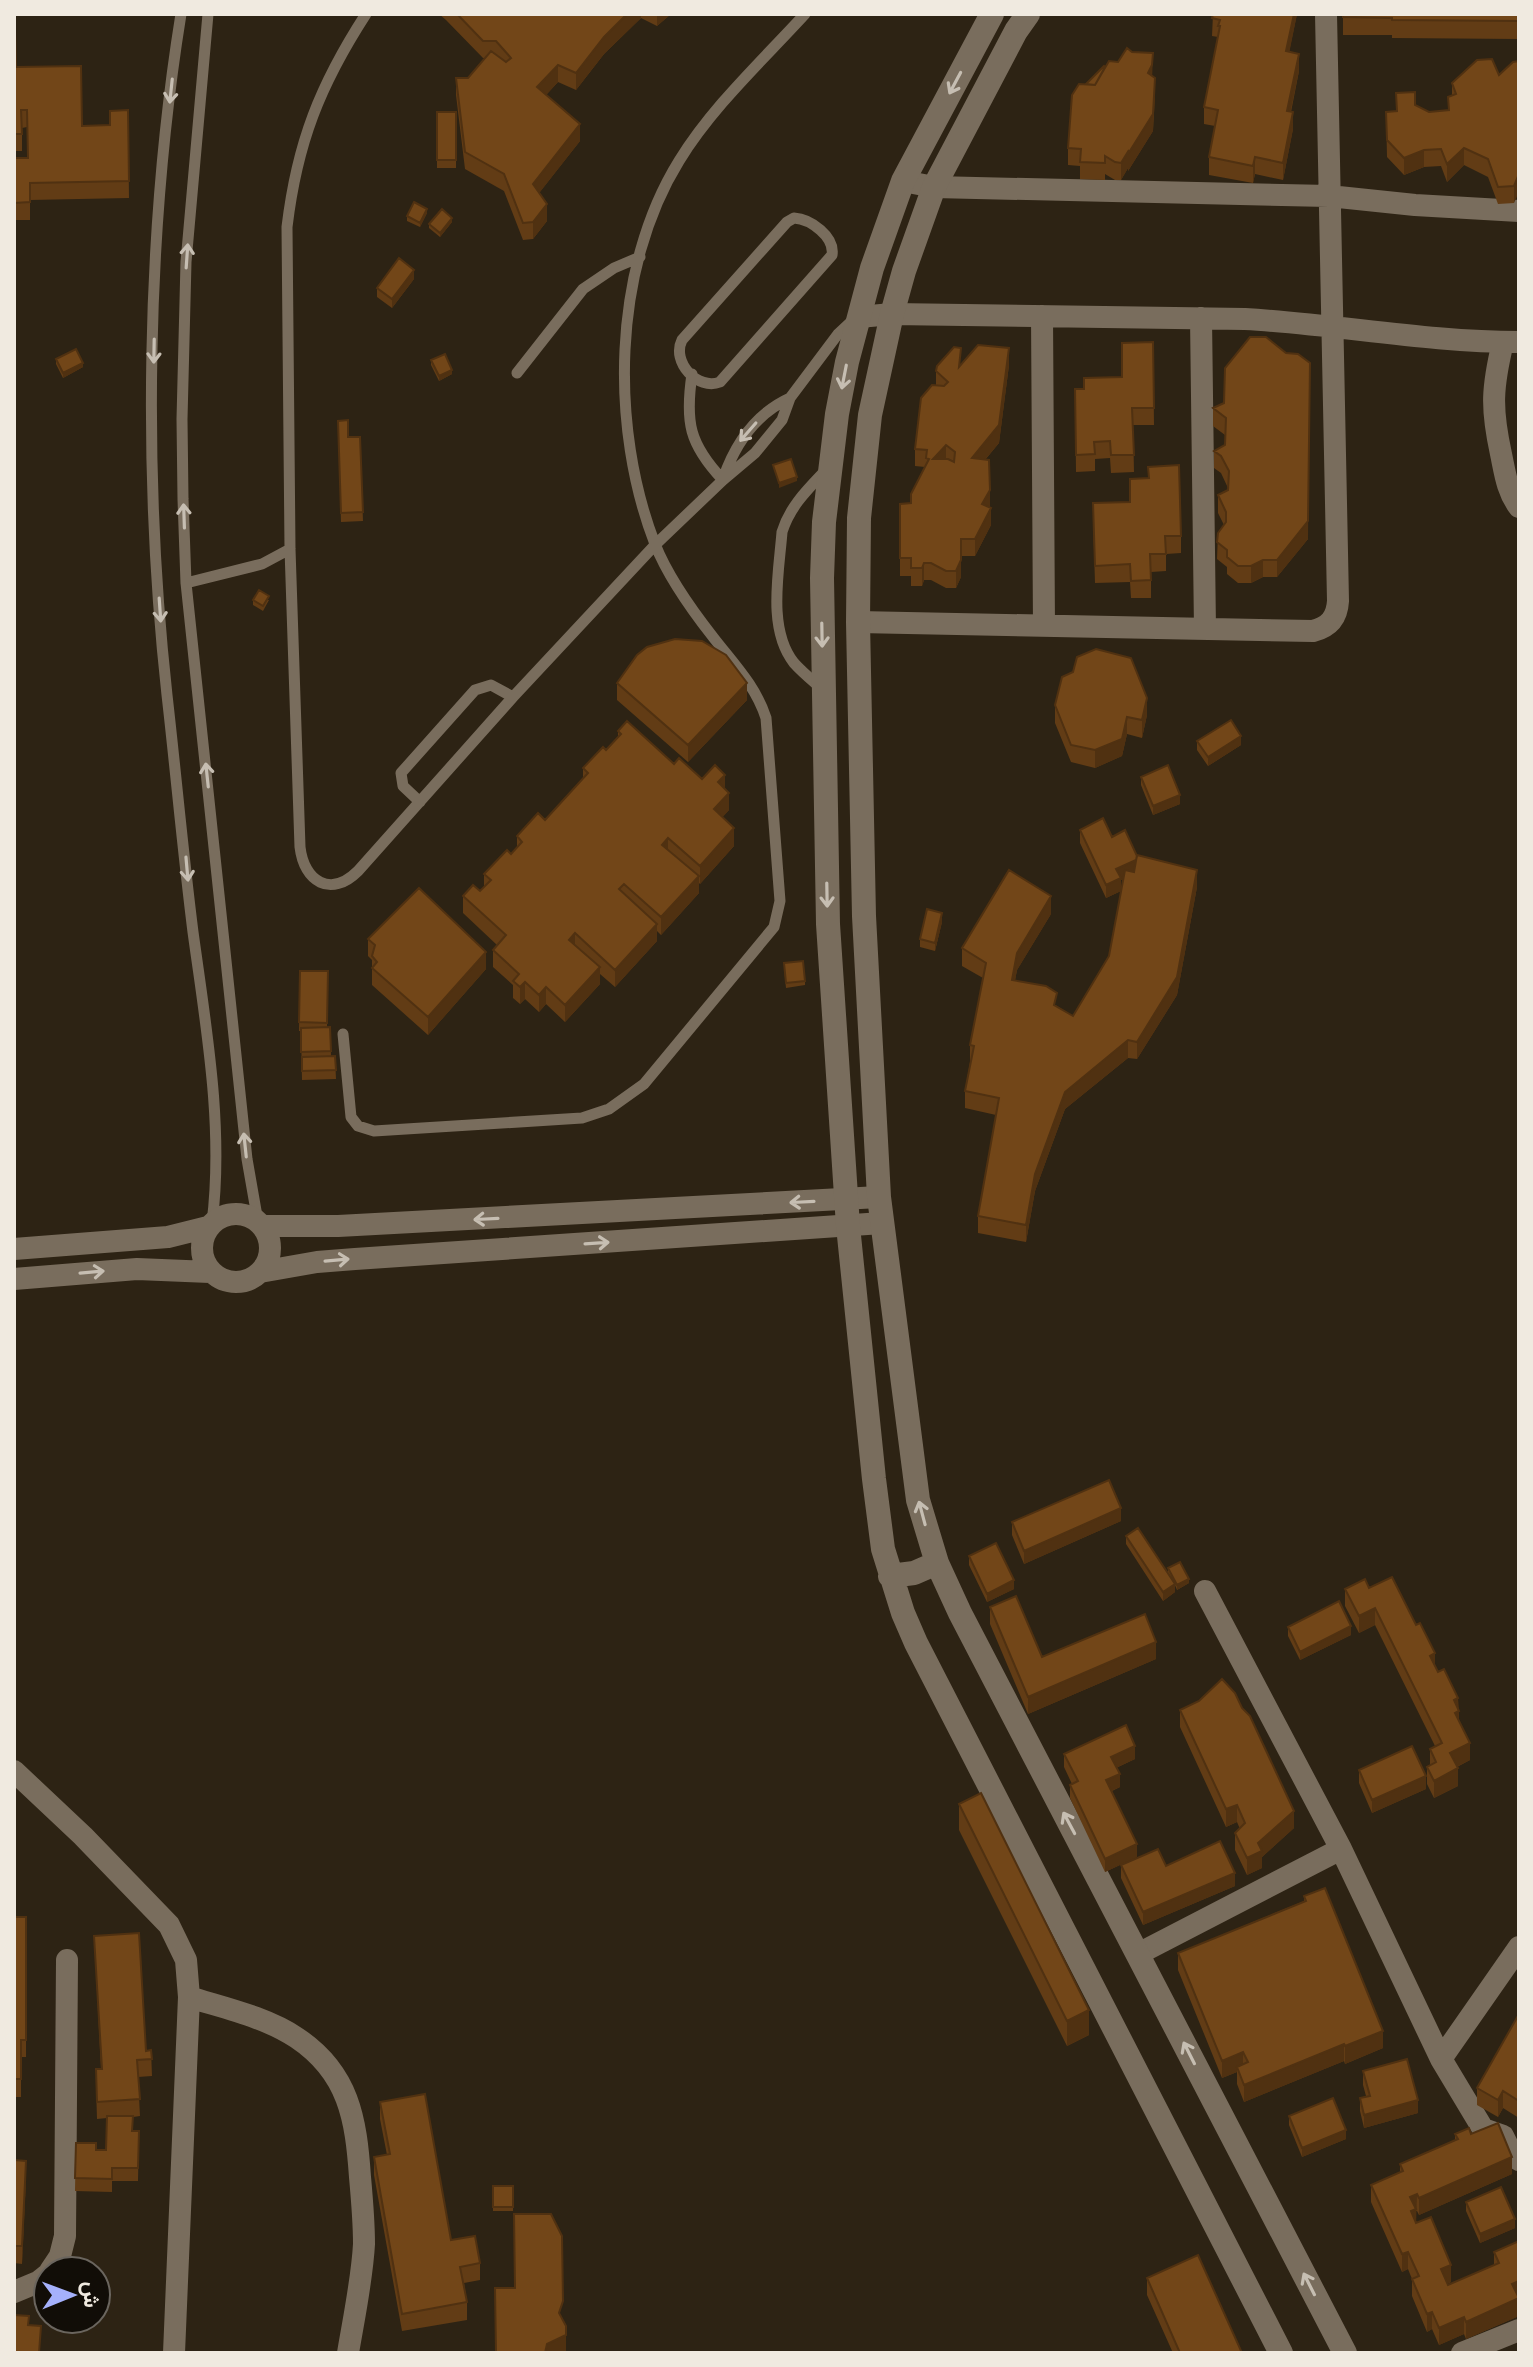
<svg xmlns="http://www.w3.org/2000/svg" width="1533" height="2367" viewBox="0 0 1533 2367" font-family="'Zilla Slab',Vazirmatn,serif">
<rect width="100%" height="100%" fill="#2d2314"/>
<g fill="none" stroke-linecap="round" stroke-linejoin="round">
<path stroke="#796d5d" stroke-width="11" d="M181,14c-35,217 -38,463 -14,681 9,79 16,158 26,237 13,95 31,195 19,291
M208,14l-22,248 -4,157 1,80 3,84 61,576 11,63
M366,14c-46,71 -69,129 -79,213l3,322 10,298c4,35 31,51 58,24l155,-174 142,-152 68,-65 32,-27 27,-33 8,-22 48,-64 15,-14
M794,218c17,1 41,19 38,37l-112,127c-22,9 -49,-20 -38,-42l105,-118z
M517,373l66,-84 31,-21 26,-11
M692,374c-7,48 -3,70 31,106
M723,479c12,-35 32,-65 67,-81
M186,583l76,-19 28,-15
M822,689c-9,-8 -20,-17 -28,-26 -27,-34 -15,-91 -12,-131 8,-26 26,-43 45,-63
M420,802l-17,-16 -2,-13 74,-83 16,-5 22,12
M343,1034l8,83 7,9 16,5 208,-13 27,-9 35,-25 130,-157 6,-26 -14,-183c-10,-32 -33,-55 -53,-81 -22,-28 -45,-60 -58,-93 -45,-116 -43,-275 24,-383 33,-54 83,-100 126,-147"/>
<path stroke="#796d5d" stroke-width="22" d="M903,181l31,6 395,9 86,9 104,6
M1042,316l2,310
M859,317l33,-3 353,5c91,5 182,23 274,23
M1201,318l4,311
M1503,342c-11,46 -12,66 -2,112 4,19 6,37 18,53
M858,622l455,9c16,-4 24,-13 25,-30l-12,-587
M202 1248a34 34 0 1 1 68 0a34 34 0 1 1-68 0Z
M262,1226h76l541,-29
M14,1249l154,-12 40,-10
M260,1272l57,-10 38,-3 527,-36
M14,1279l123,-10 73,3
M1205,1591l136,258 100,210 42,70 20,7 10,20 6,4
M14,1771l69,65 86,89 17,35 3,37 -15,356
M1138,1954l203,-105
M189,1997c35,11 77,20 108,41 52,35 59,81 63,139 2,22 4,45 4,67 -2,36 -10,73 -16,109
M1441,2059l78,-112
M50,2271l10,-15 5,-20 2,-276
M14,2292l24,-10 10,-8
M1462,2353l57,-23"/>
<path stroke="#796d5d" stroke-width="24" d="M992,14l-89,167 -31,87 -25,94 -10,52 -13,108 -2,56 6,346 20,302 26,253 9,70 20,64 13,30 365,710
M1028,14l-12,17 -82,156 -30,84 -12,43 -22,101 -11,103 -1,104 6,294 15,281 39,303 19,63 23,50 385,740
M890,1576l24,-3 23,-10"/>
</g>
<path fill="#623c15" d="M439,14h232l-14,12 -16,-8 -37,36 -28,36 -18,-8 -12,13 34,46 -41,52 8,28 -14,18 -10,1 -19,-49 -39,-22 -9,-74v-17h12l17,-20h-2l-37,-38z
M1213,14h84l-8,38 10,19 -8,41 2,17 -10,51 -28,-6 -2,9 -44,-8v-18l6,-31 -11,-2v-17l14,-70 -6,-1z
M1343,14h176v25l-127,-1v-3h-49z
M14,31l2,36 66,59 28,-1 18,-15 1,88 -99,2v20h-16v-62h14l-1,-31 -5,1v23h-8z
M1519,61l-5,142 -16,1 -10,-27 -24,-12 -17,17 -6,-16 -17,1 -20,8 -17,-18 -1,-45 10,-1v-18l19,12 14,7 19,-2 4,-14v-13l47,-8z
M1105,67l48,9 2,19 -2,36 -25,40v-3l-7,12h-6l-10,-6v6l-25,-1v-13l-12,-1v-17l18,-64z
M437,112h19v56h-19z
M427,213l-7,14 -13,-6v-5z
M452,222l-12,15 -11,-9v-4z
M414,279l-22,29 -15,-11v-9z
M1153,342l1,83h-21l1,47 -23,1 -1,-15 -15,1v12l-19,1 -1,-83h9l38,-12z
M56,359l27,8 -20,11 -7,-14z
M431,360l21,14 -13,7 -8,-16z
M961,365h48l-10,78 -14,17 6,65 -16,31h-14v21l-5,11h-10l-15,-8h-7l-2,6h-11v-10h-11v-72l11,-1 14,-36 -10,-1v-17l21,-64v-14z
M1224,403l84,136 -31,38h-14l-12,6h-13l-11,-9v-7l-10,-8 1,-26 6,-8 -6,-12v-18l10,-5v-2l-7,-15 -7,-5v-17l11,-6v-10l-12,-9v-18z
M338,421l10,16h12l3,84 -22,1z
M1093,520l88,16v17l-15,1v17l-15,1v26h-20l-1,-16 -35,1z
M253,600h16l-6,11 -10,-6z
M617,683l130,17 -59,62 -71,-62z
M1055,705l92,10 -5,23 -15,-4 -5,22 -27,12 -24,-6 -16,-39z
M618,731l84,48 23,10 4,21 -7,7 12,29 -34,38 -1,-1v10l-38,42 -4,-4v10l-42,46 -15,-13v10l-35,38 -19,-18 -7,8 -14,-13 -5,5 -7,-6v-13l-20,-18v-17l4,-5 -34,-32v-17l17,-5 4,-4v-13l27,-20 6,-6v-12l28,-16 38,-42v-10l23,-18 12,-13z
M1197,741l44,4 -33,21 -11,-16z
M1141,777l39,27 -27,11 -12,-30z
M1080,830l32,7 25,19 60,31 -20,108 -40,64 -9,-1 -63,51 -30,82 -9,51 -48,-9v-17l18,-101 -31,-7v-17l5,-29v-17l13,-67 -21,-12v-18l89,-34 -34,56 -2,10 58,36 36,-60 15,-77 -3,1v11l-15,7 -26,-55z
M942,922l-7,29 -15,-4v-8z
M368,939l118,30 -58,66 -56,-50v-25l-4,-4z
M784,968l21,13v4l-19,3z
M300,971h28l-1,56h3l1,29h4l1,23 -34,1 -1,-49h-2z
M1121,1521l-97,43 -12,-29v-13z
M1126,1536l42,36v-4l21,15 -12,7 -2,-5v7l-12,9 -37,-57z
M969,1556l45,33 -27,13 -18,-37z
M1369,1588l66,78 3,6 20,26 1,23 11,39 -13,7 1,19 -24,12 -7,-14v-17l3,-2v-16l5,-3 -60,-121 -16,8 -14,-27v-17z
M990,1607l52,50 114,2 -128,55 -38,-90z
M1288,1627l63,8 -51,25 -12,-24z
M1180,1710l114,118 -32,29v11l-15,7 -12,-25v-17l5,-4 -3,-7 -11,5 -46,-100z
M1064,1754l71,5 -19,9 4,19 -8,4 25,66 -32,15 -35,-74v-13l2,-1 -8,-17z
M1359,1770l67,19 -54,24 -13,-30z
M959,1804l130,231 -22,11 -108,-216z
M1121,1865l45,1 69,20 -92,39 -22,-47z
M1304,1896l79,152 -38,16 -1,-3 -100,41 -7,-18v-12l-15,6 -44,-108v-17l126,-52z
M14,1917h12v140h-5v40h-7z
M94,1936l52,115 5,-1 1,26 -14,1 2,39 -7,1v14h6l-1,50h-26v11l-37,-1 1,-48 20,7h10l1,-32 -10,1 -1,-32v-18h5z
M1519,2014v104l-16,-10 -5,9 -21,-12v-17z
M1363,2071l55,42 -54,15 -4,-17v-13l6,-2 -3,-11z
M380,2102l71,138 29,23v17l-16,3 3,19v18l-65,11 -28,-156v-18l13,-2 -7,-36z
M1289,2116l57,23 -44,18 -13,-32z
M1455,2134h16l41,40 -93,41 -2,-4h-1v10l35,61 -4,2 1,1 46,-20v-13l25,-11v75l-53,23 -2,-5 -25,11 -7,-16 -5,3 -15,-36v-17l-4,-10 -6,3 -31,-70v-17l29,-13v-8l55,-24z
M14,2160l12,18 -4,86 -8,-1z
M493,2186h20v25h-20z
M1466,2202l49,26 -35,15 -14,-32z
M1147,2278l95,75h-69l-26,-58z"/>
<path fill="#503111" d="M627,14h14v4l-37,36 -28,36v-17l28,-36z
M657,14h14l-14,12z
M1294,14h3l-11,55v-18z
M1153,53l-1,29 -4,-9z
M1299,54v17l-12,57v-17z
M558,65v17l-21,23v-18z
M1155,78l-2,53 -25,40v-3l-7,12v-17z
M1293,112v17l-10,51v-17z
M580,124v17l-47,60v-17z
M1464,148v17l-17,17v-18z
M1424,150v17l-20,8v-17z
M1255,157v17l-2,9v-17z
M1519,174v18l-5,11v-17z
M547,204v17l-14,18v-17z
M427,209v4l-7,14v-4z
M452,218v4l-12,15v-4z
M414,270v9l-22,29v-9z
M1009,348v17l-10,78 -27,32v-17z
M83,363v4l-20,11v-5z
M1310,363l-2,176 -31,38v-17z
M452,370v4l-13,7v-5z
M946,445v17l-13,-3z
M797,477v4l-18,7v-5z
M990,490v17l-8,-3z
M991,508v17l-16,31v-17z
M961,560v17l-5,11v-17z
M1263,560v17l-12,6v-17z
M924,563v17l-2,6v-18z
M747,683v17l-59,62v-17z
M1147,698v17l-5,23v-18z
M1127,717v17l-5,22 -27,12v-18z
M1241,736v9l-33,21v-9z
M725,775v17l-7,-10z
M729,793v17l-15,17v-18z
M1180,795v9l-27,11v-9z
M734,828v18l-34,38v-18z
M668,838v17l-6,-10z
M1138,859v13l-17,8v11l-15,7v-13l10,-16z
M1197,870v17l-20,108 -40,64v-17z
M699,876v17l-38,42v-18z
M1051,896v18l-34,56 -5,27v-17l5,-27z
M942,913v9l-7,29v-8z
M657,924v17l-42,46v-17z
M575,933v17l-6,-10z
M486,952v17l-58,66v-18z
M600,967v17l-35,38v-17z
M525,982v17l-5,5v-17z
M546,987v17l-7,8v-17z
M1128,1040v18l-63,51 -30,82 -9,51v-17l9,-51 30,-82z
M1121,1508v13l-97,43v-13z
M1189,1579v4l-12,7v-5z
M1014,1580v9l-27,13v-8z
M1175,1584v8l-12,9v-9z
M1375,1608v17l-16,8v-17z
M1351,1626v9l-51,25v-8z
M1156,1642v17l-128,55v-17z
M1435,1653v17l-5,-14z
M1458,1698l1,30 -4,2 -1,-30z
M1470,1743v17l-20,10v-17z
M1135,1746v13l-24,11v-13z
M1458,1768v18l-24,12v-17z
M1120,1774v13l-14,6v-13z
M1426,1776v13l-54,24v-13z
M1237,1805v17l-11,5v-18z
M1294,1811v17l-32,29v11l-15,7v-17l11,-15z
M1137,1844v13l-32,15v-13z
M1235,1873v13l-92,39v-13z
M1089,2010v25l-22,11v-25z
M1383,2031v17l-38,16v-18z
M1344,2044v17l-100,41v-17z
M1243,2052v18l-6,-3v5l-15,6v-17z
M1503,2091v17l-5,9v-17z
M1418,2100v13l-54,15v-13z
M1346,2130v9l-44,18v-9z
M1512,2157v17l-93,41v-17z
M26,2161v17l-4,86v-18z
M1417,2194l-1,33 -5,2 -1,-32z
M1515,2219v9l-35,15v-9z
M1408,2252v17l-6,3v-18z
M1451,2265v17l-10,4v-17z
M1519,2281v17l-7,-14z
M1519,2298v18l-53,23v-17z
M1432,2312v17l-5,3v-18z
M1464,2317v17l-25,11v-17z
M566,2335v18h-21l2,-9z"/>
<path fill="#724618" stroke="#503111" stroke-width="2" fill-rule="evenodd" d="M457,14h170l-23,23 -28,36 -18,-8 -21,22 43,37 -47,60 14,20 -14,18 -10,1 -19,-49 -39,-22 -9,-74h12l23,-27 15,11 5,-4 -15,-17h-13z
M1213,14h81l-8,37 13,3 -12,57 6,1 -10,51 -28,-6 -2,9 -44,-9 9,-47 -14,-3 16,-81h-2l2,-6 -8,-2z
M1343,14h176v7l-127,-1v-2l-49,-1z
M14,31h1l1,36 65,-1 1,60 28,-1v-14l18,-1 1,71 -99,2v19l-16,1v-45h14l-1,-48h-6l1,24h-8z
M1127,48l5,4 21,1 -1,12 -4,8 7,5 -2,36 -25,40 1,-4 -8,13 -6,-1 -10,-6v7l-25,-1 1,-13 -13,-1 4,-53 7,-11 16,1 14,-24 9,1z
M1492,59l7,16 14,-13 6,-1v113l-5,12 -16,1 -10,-28 -24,-11 -17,16 -6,-15 -17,1 -20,8 -17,-18 -1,-28 11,-1 -1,-18 19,-1v13l14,7 20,-2 -1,-13 8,-3 -4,-11 25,-23z
M1104,66l1,1 -10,18 -9,-1z
M437,112h19v48h-19z
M414,202l13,7 -7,14 -13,-7z
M442,209l10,9 -12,15 -11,-9z
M399,258l15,12 -22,29 -15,-11z
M1250,337h16l20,16 12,1 12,9 -2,158 -31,39h-14l-12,6h-13l-11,-9v-7l-10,-8 1,-9 8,-11v-10l-8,-17 10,-5 1,-19 -8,-15 -7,-5 11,-6 1,-27 -13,-10 11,-5 1,-35z
M1153,342l1,66h-22l2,47h-23l-1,-14 -16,1 1,12 -19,1 -1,-66h9v-11l38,-1v-34z
M978,345l31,3 -10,77 -27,33 17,2 1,30 -8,14 9,4 -16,31h-14v21l-5,11h-10l-15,-8h-7l-2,5h-11v-10h-11v-54l11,-1v-9l18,-35 -3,-1 1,-8 -12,-1 6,-51 11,-13 12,1 4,-4 -12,-11 1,-5 17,-19 7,1 -2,19zM946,445l9,7 -1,10 -6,-3h-15z
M76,349l7,14 -20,10 -7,-14z
M445,354l7,16 -13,6 -8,-16z
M348,420v17h12l3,75 -22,1 -3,-92z
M791,459l6,18 -18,6 -6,-18z
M1179,465l2,71h-16l1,18h-16l1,26 -20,1 -1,-17 -35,2 -2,-63 37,-1v-23l19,-1 -1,-11z
M259,590l10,6 -6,10 -10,-6z
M675,639l27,2 24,14 21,28 -59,62 -71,-62 20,-28 10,-8z
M1096,649l35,9 16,40 -5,22 -15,-3 -5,22 -27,11 -24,-5 -16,-40 7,-28 11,-5 4,-15z
M1231,720l10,16 -33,21 -11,-16z
M627,721l47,43 5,-6 23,21 13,-14 10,10 -7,7 11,11 -15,16 20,19 -34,38 -32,-28 -6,7 37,31 -38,41 -37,-33 -5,5 38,35 -42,46 -40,-37 -6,7 31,27 -35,38 -19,-18 -7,8 -14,-13 -5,5 -7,-6 6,-7 -26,-24 13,-15 -43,-39 10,-11 7,6 11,-11 -7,-6 23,-24 4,4 11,-12 -5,-6 21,-23 7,7 43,-47 -5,-5 20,-21 3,3 15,-16 -3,-3z
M1168,765l12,30 -27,11 -12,-29z
M1103,818l9,19 13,-7 12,26 -1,4 -20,9 5,9 -15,7 -26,-55z
M1137,855l60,15 -20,107 -40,65 -9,-2 -63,52 -30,82 -9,51 -48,-9 21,-118 -34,-7 9,-45 -4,-1 16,-82 -24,-15 47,-78 42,26 -34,57 -5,27 34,6 11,7 -3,12 19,11 36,-60 16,-86 9,2z
M419,888l67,64 -58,65 -56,-49 5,-6 -5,-6 3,-11 -7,-6z
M927,909l15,4 -7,30 -15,-4z
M803,961l2,20 -19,2 -2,-20z
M300,971h28l-1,52 -28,-1z
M330,1027l1,24 -30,1v-24z
M335,1056l1,14 -34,1v-14z
M1109,1480l12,28 -97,43 -12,-29z
M1138,1528l37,56 -12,8 -37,-56z
M996,1543l18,37 -27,14 -18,-38z
M1180,1562l9,17 -12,6 -9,-17z
M1392,1577l24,48 4,-2 15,30 -5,3 8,16 6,-3 14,29 -4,2 5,11 -4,2 15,30 -20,10 8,15 -24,13 -7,-14 9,-5 -6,-13 12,-6 -67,-135 -16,8 -14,-27 20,-10 4,9z
M1016,1596l26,61 103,-43 11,28 -128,55 -38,-90z
M1339,1601l12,25 -51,26 -12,-25z
M1222,1679l13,14 7,15 8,8 44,95 -36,32 4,8 -15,7 -12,-25 10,-10 -8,-18 -11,4 -46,-99 19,-9z
M1126,1725l9,21 -24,11 9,17 -14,6 31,64 -32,15 -35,-74 8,-4 -14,-27z
M1412,1746l14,30 -54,24 -13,-30z
M981,1793l108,217 -22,11 -108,-217z
M1220,1841l15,32 -92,39 -22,-47 37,-16 8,17z
M1325,1888l58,143 -38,15 -1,-2 -100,41 -7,-18 11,-5 -5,-10 -21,9 -44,-108 128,-52 -2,-5z
M14,1917h12v123h-5v39h-7z
M139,1933l7,118 5,-1 1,9 -15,1 3,39 -43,3 -1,-33h6l-8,-133z
M1519,2014v87l-16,-10 -5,9 -21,-12z
M1407,2059l11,41 -54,15 -4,-17 10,-2 -7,-25z
M425,2094l26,146 24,-4 5,27 -20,4 7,35 -65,12 -28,-157 16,-3 -10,-52z
M1333,2098l13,32 -44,18 -13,-32z
M107,2116h26l-1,15h7l-1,37h-26v11l-37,-1 1,-35h20v7h10z
M1498,2123l14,34 -93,41 -2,-4 -7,3 6,12 -5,2 5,12 15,-6 20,48 -10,4 7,16 51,-22 -5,-11 25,-11v40l-7,3 7,14 -53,24 -2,-5 -25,11 -7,-16 -5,2 -15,-35 7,-3 -11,-24 -6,2 -31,-69 32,-14 -3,-7 58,-25 -3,-5 14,-6 2,6z
M14,2160l12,1 -4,85h-8z
M493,2186h20v21h-20z
M1501,2187l14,32 -35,15 -14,-32z
M514,2214h37l11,22 1,65 -4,12 7,13v9l-19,9 -2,9h-49l-1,-65h20z
M1198,2255l44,98h-62l-33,-75z
M14,2315l15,1 -1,9 13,1 -2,27h-25z"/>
<defs><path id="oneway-shaft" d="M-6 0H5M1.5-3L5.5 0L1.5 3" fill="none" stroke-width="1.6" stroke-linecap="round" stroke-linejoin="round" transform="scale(2)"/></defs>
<g stroke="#c6beb2">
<use href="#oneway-shaft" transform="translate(955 83) rotate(118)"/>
<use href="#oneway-shaft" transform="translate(171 91) rotate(96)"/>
<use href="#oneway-shaft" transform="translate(187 256) rotate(-86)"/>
<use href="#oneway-shaft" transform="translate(154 351) rotate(91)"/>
<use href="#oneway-shaft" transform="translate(844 377) rotate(101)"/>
<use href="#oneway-shaft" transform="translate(748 432) rotate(131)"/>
<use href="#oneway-shaft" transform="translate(184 516) rotate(-92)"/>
<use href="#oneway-shaft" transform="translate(160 610) rotate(86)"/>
<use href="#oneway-shaft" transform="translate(822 635) rotate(89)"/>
<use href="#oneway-shaft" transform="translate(207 775) rotate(-96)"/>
<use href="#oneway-shaft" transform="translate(187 869) rotate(85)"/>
<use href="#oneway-shaft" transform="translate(827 895) rotate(89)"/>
<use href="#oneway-shaft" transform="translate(245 1145) rotate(-96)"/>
<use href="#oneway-shaft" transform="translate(802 1202) rotate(177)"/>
<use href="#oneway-shaft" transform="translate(486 1219) rotate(177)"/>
<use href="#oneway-shaft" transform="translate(597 1243) rotate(-4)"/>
<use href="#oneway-shaft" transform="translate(337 1260) rotate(-5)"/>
<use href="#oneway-shaft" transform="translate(92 1272) rotate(-5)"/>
<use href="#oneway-shaft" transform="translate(922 1513) rotate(-105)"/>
<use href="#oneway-shaft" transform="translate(1069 1823) rotate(-118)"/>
<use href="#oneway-shaft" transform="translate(1189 2053) rotate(-117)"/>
<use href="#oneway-shaft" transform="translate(1309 2284) rotate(-117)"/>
</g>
<rect width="1533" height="2367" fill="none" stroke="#f0eae0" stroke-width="32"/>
<g transform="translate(72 2295) rotate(89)"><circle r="38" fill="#110d07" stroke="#6a655e" stroke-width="2"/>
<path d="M0-6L14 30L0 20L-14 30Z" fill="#a5b1fc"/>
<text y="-12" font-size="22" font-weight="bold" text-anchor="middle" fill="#f0eae0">ش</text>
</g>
</svg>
